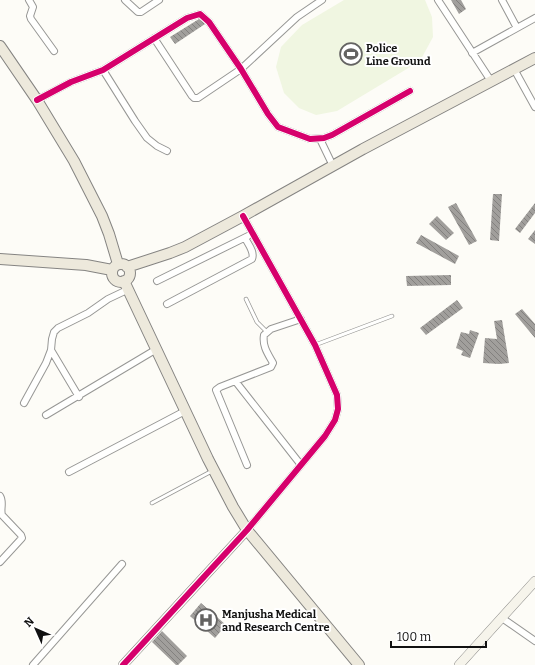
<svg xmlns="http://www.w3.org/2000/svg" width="535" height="665" viewBox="0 0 535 665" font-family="Bitter,serif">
<defs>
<pattern id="building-back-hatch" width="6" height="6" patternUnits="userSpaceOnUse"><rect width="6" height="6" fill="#a19f9c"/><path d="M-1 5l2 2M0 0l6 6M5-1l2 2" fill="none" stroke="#82807e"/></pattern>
</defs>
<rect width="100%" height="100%" fill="#fdfcf7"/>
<path fill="#f0f6e1" d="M344,0h81l7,17 1,20 -13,24 -83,50 -21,4 -17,-7 -15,-15 -8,-26 5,-20 21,-22z"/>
<path fill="url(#building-back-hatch)" d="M451,0h10l5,9 -7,5z
M199,19l6,5 -30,20 -5,-7z
M493,194h9l-3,47 -9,-1z
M456,203l21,38 -8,4 -21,-38z
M535,203v10l-15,20 -5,-4z
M437,216l17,17 -8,7 -17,-16z
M535,230v14l-7,-5z
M421,235l38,21 -4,8 -39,-21z
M451,275v10l-44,1 -1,-10z
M457,300l6,8 -37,27 -6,-7z
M522,309l13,15v14l-20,-24z
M502,320l7,43 -10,1 -16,-1 2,-25 12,1 -3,-18z
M470,330l9,3 -9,25 -9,-3 2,-4 -7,-3 5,-16 8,2z
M201,603l25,22 -11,13 -25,-22z
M162,631l25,25 -9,9h-2l-24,-23z"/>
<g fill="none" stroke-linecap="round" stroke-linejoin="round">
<g stroke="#979795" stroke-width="4.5">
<path id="lane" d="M246,299l11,23 10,10
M315,345l77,-29
M152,503l60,-32"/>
</g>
<g stroke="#979795" stroke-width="8">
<path id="street" d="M29,0l4,7 -3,9 1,3 23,32
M125,0l13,12h3l18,-12
M438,0l53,81
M502,0l15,28
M154,38l38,58 2,2h4l43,-29 56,-52 25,-17
M472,53l63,-35
M514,69l21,38
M103,70l32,51 12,17 10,8 10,5
M37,100l34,-18 32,-12 84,-52 13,-4 9,8 32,47 27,45 10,13 32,12 14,-1 8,-3 78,-44
M320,139l13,27
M243,216l72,129 22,50 1,14 -3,11 -10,16 -78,94
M157,281l91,-45
M167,304l85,-45c3,-7 -4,-15 -7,-21
M51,350l28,47
M236,382l65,83
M24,403l22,-40 5,-13 1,-11 2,-7 4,-4 30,-15 20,-14 19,-9
M46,415l109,-65
M247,465l-31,-75 4,-3 51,-20 2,-4c-5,-9 -11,-17 -9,-28l7,-6 30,-10
M69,472l116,-61
M0,496c4,6 0,13 2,19l19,20 1,3 -22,24
M502,618l33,23
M33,665l89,-101"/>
</g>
<g stroke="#8e8d8b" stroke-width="10">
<path id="secondary" d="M123,665l124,-135
M459,665l76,-84"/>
</g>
<g stroke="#858482" stroke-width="12">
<path id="primary" d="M0,46l37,54 37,61 28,55 7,18 9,30
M0,259l86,6 26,5
M112 273a9 9 0 1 1 18 0a9 9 0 1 1-18 0Z
M127,267l43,-14 15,-6 58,-31 120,-67 172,-91
M124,281l84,178 25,48 14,23 112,135"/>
</g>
<use href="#lane" stroke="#fffffe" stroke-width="3"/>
<use href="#street" stroke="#fffffe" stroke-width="6"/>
<use href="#secondary" stroke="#f6f4eb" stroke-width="9"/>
<use href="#primary" stroke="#ede9dc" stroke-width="10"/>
<g stroke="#fff" stroke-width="8">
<path id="cycleway" d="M37,100l34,-18 32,-12 84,-52 13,-4 9,8 32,47 27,45 10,13 32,12 14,-1 8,-3 78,-44
M123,665l124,-135 78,-94 10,-16 3,-11 -1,-14 -22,-50 -72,-129"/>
</g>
<use href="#cycleway" stroke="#d6006c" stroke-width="6"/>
</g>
<defs>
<g id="stadium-ring" transform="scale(1.15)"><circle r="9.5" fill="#fff" stroke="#646362" stroke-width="1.5"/><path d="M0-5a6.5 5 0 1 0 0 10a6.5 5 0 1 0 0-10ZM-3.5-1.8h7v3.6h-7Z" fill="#646362"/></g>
<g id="hospital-ring" transform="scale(1.15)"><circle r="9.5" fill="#fff" stroke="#646362" stroke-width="1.5"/><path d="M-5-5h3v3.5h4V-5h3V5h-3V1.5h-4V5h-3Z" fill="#646362"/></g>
</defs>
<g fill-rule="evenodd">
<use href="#stadium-ring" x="351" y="54"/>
<use href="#hospital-ring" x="206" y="620"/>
</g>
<g text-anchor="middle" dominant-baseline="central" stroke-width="4" stroke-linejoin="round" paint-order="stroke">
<g font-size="11" font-weight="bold" fill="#111" stroke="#fff" text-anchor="start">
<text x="366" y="48">Police<tspan x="366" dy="13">Line Ground</tspan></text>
<text x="222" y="614">Manjusha Medical<tspan x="222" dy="13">and Research Centre</tspan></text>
</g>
</g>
<g transform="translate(36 629) rotate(315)" stroke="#ffffff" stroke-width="3" paint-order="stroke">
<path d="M0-3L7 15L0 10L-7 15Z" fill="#111111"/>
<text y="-6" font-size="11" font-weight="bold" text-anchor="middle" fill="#111111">N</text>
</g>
<path d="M391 641v6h95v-6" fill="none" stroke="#111111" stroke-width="2"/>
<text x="397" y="641" font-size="12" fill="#111111" stroke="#ffffff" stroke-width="3" paint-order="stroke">100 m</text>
</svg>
